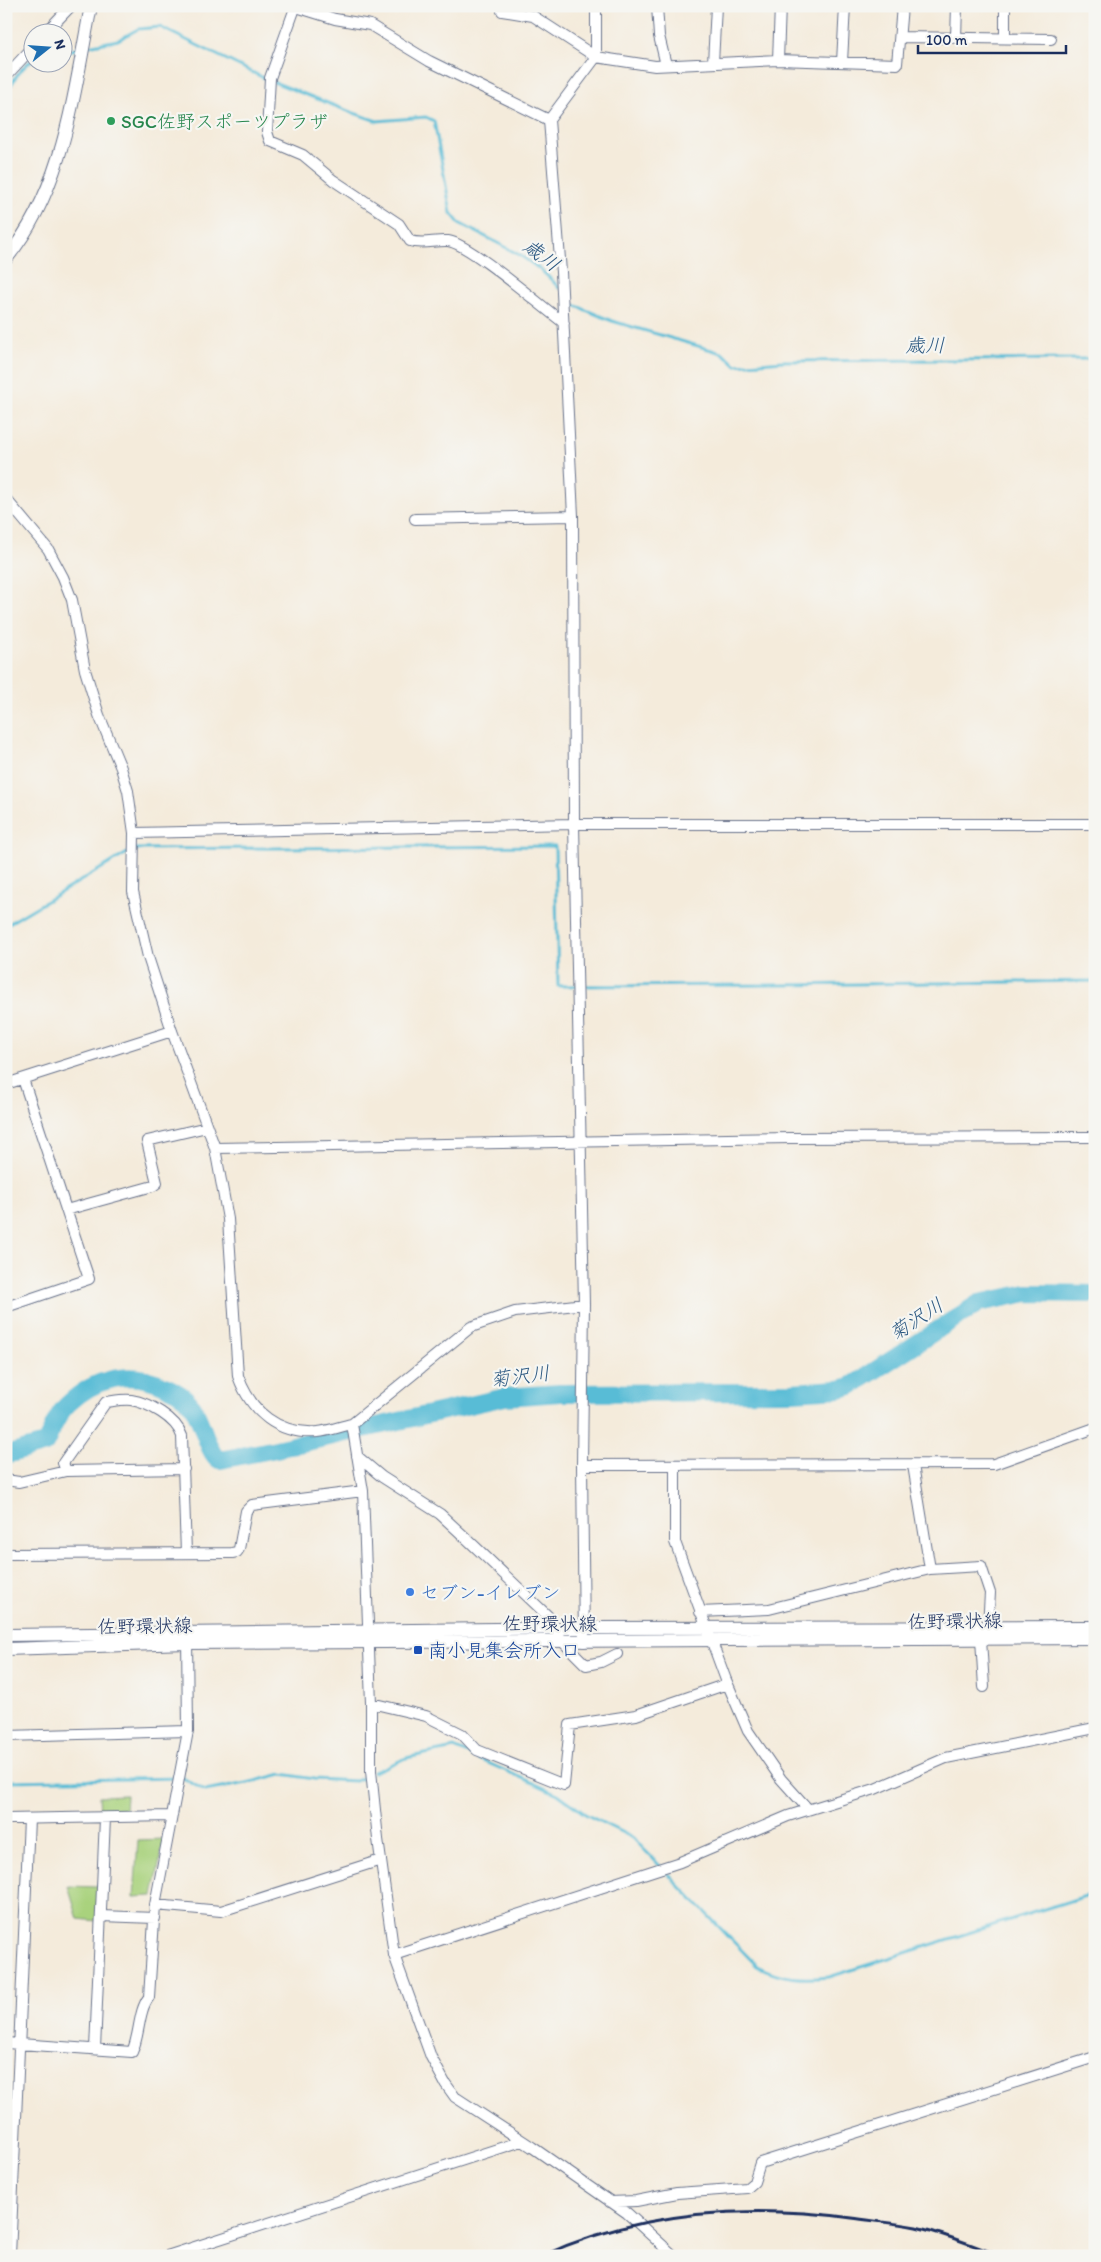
<svg xmlns="http://www.w3.org/2000/svg" width="1101" height="2262" viewBox="0 0 1101 2262" font-family="Itim,'Klee One',sans-serif">
<rect width="100%" height="100%" fill="#f6f6f2"/>
<filter id="ink" filterUnits="userSpaceOnUse"><feTurbulence type="fractalNoise" baseFrequency=".02" numOctaves="2"/><feDisplacementMap in="SourceGraphic" scale="10" xChannelSelector="R" yChannelSelector="G"/><feConvolveMatrix kernelMatrix="1 2 1 2 8 2 1 2 1" color-interpolation-filters="sRGB"/></filter>
<filter id="wash" filterUnits="userSpaceOnUse"><feTurbulence type="fractalNoise" baseFrequency=".0096" numOctaves="4" result="noise"/><feDisplacementMap in="SourceGraphic" scale="20" xChannelSelector="R" yChannelSelector="G"/><feGaussianBlur stdDeviation="1.12" result="paint"/><feColorMatrix in="noise" values="0 0 0 0 0 0 0 0 0 0 0 0 0 0 0 0 0 1.4 0 .05"/><feComposite in="paint" operator="in"/></filter>
<g filter="url(#wash)">
<rect width="100%" height="100%" fill="#f4ebdb"/>
<path fill="#a9d27d" stroke="#62806e" d="M126,1795l-1,18 -25,1 -1,-18z
M164,1839l-11,57 -19,1 4,-57z
M68,1886l30,1 -1,34 -19,-2z"/>
<g fill="none" stroke-linecap="round" stroke-linejoin="round">
<path stroke="#58bcd6" stroke-width="3" d="M88,46l30,-6 20,-11 22,-2 106,52 82,32 29,10 49,-4 8,4 17,92 8,10c35,19 74,34 100,65
M62,53l17,-5
M6,97c5,-16 13,-27 26,-37
M565,295l9,10 38,16 110,32 14,12 47,-4 312,-2
M6,925l128,-76 421,-3 3,140 221,-1 316,-4
M374,1772l32,-14 48,-10 104,46 27,20 48,24 27,28
M6,1781l177,-3 22,13 42,-8 35,-9 32,5 42,2 12,-6
M664,1870l93,96c26,13 44,14 72,11l266,-84"/>
<path stroke="#58bcd6" stroke-width="18" d="M6,1455l39,-11c7,-13 11,-29 23,-40 27,-26 62,-35 97,-18 9,4 19,9 25,17 12,14 17,50 29,57l6,-1 51,-10 229,-52 55,-4 232,-1 47,-3 12,-3 128,-83 48,-10 68,1"/>
</g>
</g>
<g filter="url(#ink)">
<g fill="none" stroke-linecap="round" stroke-linejoin="round">
<g stroke="#67718a" stroke-width="12">
<path id="minor" d="M293,6l42,13 35,6 59,36 120,59
M503,6l-1,5 31,5 63,41 59,9 123,-6 119,4 5,-58
M657,6l2,30 7,29
M295,8l-25,70 -3,54 3,9 33,14 30,25 66,44 11,17c13,4 25,-1 38,0 22,3 94,66 116,82
M46,32l25,-26
M900,37l151,2
M956,38l1,-32
M1005,38v-32
M778,60l2,-54
M842,62l3,-56
M713,63l3,-57
M6,76l26,-28
M6,499l42,50 15,28 9,23 13,70 14,45 22,53 7,23 6,42 -1,59 15,65 24,74 43,117 13,71 10,157c13,36 40,59 80,56 11,-1 23,-6 34,-8l119,-97 44,-15 69,-8
M415,519l158,-3
M134,833l440,-9h521
M6,1084l166,-53
M215,1148l576,-10 304,-1
M66,1210l87,-24 4,-3 -10,-42 60,-14
M6,1307l83,-28 -66,-200
M352,1424l11,67 8,212v68l7,68 16,116 37,102 14,26 10,14 77,50 95,66 47,43
M357,1456l25,21 58,37 27,25 81,77 15,26 23,23 15,-3 16,-8
M582,1465l412,-1 101,-36
M675,1465v77l51,138 22,51 33,48 27,30
M913,1465l17,104
M66,1471l-3,-8 43,-61c8,-1 17,-3 25,-2 18,3 45,18 51,36l4,117
M6,1480l13,2 47,-11 118,-2
M6,1554l226,-1 5,-1 2,-3 7,-38 6,-6 111,-14
M700,1612l69,-3 161,-40 51,-3 9,27 -2,34 -7,12 3,48
M584,1642l-2,-177 2,-161 -10,-480 -1,-308 -12,-244 -12,-152 47,-63v-51
M371,1703l55,13 36,18 15,16 87,35 6,-60 66,-10 91,-31
M6,1736l182,-5
M6,1819l166,-3
M155,1905l66,6 160,-51
M101,1916l54,2
M394,1955l286,-93 108,-46 87,-27 71,-31 149,-30
M6,2043l126,9c8,-17 6,-41 17,-55l6,-92 33,-174 -1,-95
M95,2049l10,-231
M610,2202l26,-1 41,-8 70,-5 7,-6 6,-19 335,-106
M10,2256l19,-437
M167,2256l355,-115"/>
</g>
<g stroke="#67718a" stroke-width="14">
<path id="major" d="M6,259c58,-70 68,-167 85,-253
M6,1635l578,-7 511,-1
M6,1649l181,-6 908,-5"/>
</g>
<use href="#minor" stroke="#fff" stroke-width="10"/>
<use href="#major" stroke="#fff" stroke-width="12"/>
<path stroke="#1b2f5e" stroke-width="3" d="M542,2256c98,-45 204,-52 310,-38 21,3 43,5 64,9 29,7 58,19 86,29"/>
</g>
</g>
<circle fill="#2e9e5b" stroke="#f6f6f2" stroke-width="2" cx="111" cy="121" r="5"/>
<circle fill="#3f7fe0" stroke="#f6f6f2" stroke-width="2" cx="410" cy="1592" r="5"/>
<rect fill="#1a4fb4" stroke="#f6f6f2" stroke-width="2" x="413" y="1645" width="10" height="10" rx="2.5"/>
<g text-anchor="middle" dominant-baseline="central" stroke-width="4.5" stroke-linejoin="round" paint-order="stroke">
<g font-size="19" fill="#27864d" stroke="#f6f6f2" text-anchor="start">
<text x="121" y="121">SGC佐野スポーツプラザ</text>
</g>
<g font-size="19" fill="#366cbe" stroke="#f6f6f2" text-anchor="start">
<text x="420" y="1592">セブン-イレブン</text>
</g>
<g font-size="19" fill="#1b2f5e" stroke="#f6f6f2">
<text transform="translate(955 1621) rotate(-1)">佐野環状線</text>
<text x="550" y="1623">佐野環状線</text>
<text transform="translate(145 1626) rotate(-1)">佐野環状線</text>
</g>
<g font-size="19" fill="#164399" stroke="#f6f6f2" text-anchor="start">
<text x="428" y="1650">南小見集会所入口</text>
</g>
<g font-size="20" font-style="italic" fill="#2d5982" stroke="#f6f6f2">
<text transform="translate(542 255) rotate(37)">歳川</text>
<text x="925" y="345">歳川</text>
<text transform="translate(916 1319) rotate(-33)">菊沢川</text>
<text transform="translate(520 1376) rotate(-7)">菊沢川</text>
</g>
</g>
<rect width="1101" height="2262" fill="none" stroke="#f6f6f2" stroke-width="25"/>
<g transform="translate(48 48) rotate(73)"><circle r="24" fill="#f6f6f2" stroke="#9ea6b7"/>
<path d="M0-4L9 19L0 12L-9 19Z" fill="#1f6fb2"/>
<text y="-8" font-size="14" font-weight="bold" text-anchor="middle" fill="#1b2f5e">N</text>
</g>
<path d="M918 45v8h148v-8" fill="none" stroke="#1b2f5e" stroke-width="2.5"/>
<text x="926" y="45" font-size="15" fill="#1b2f5e" stroke="#f6f6f2" stroke-width="4" paint-order="stroke">100 m</text>
</svg>
